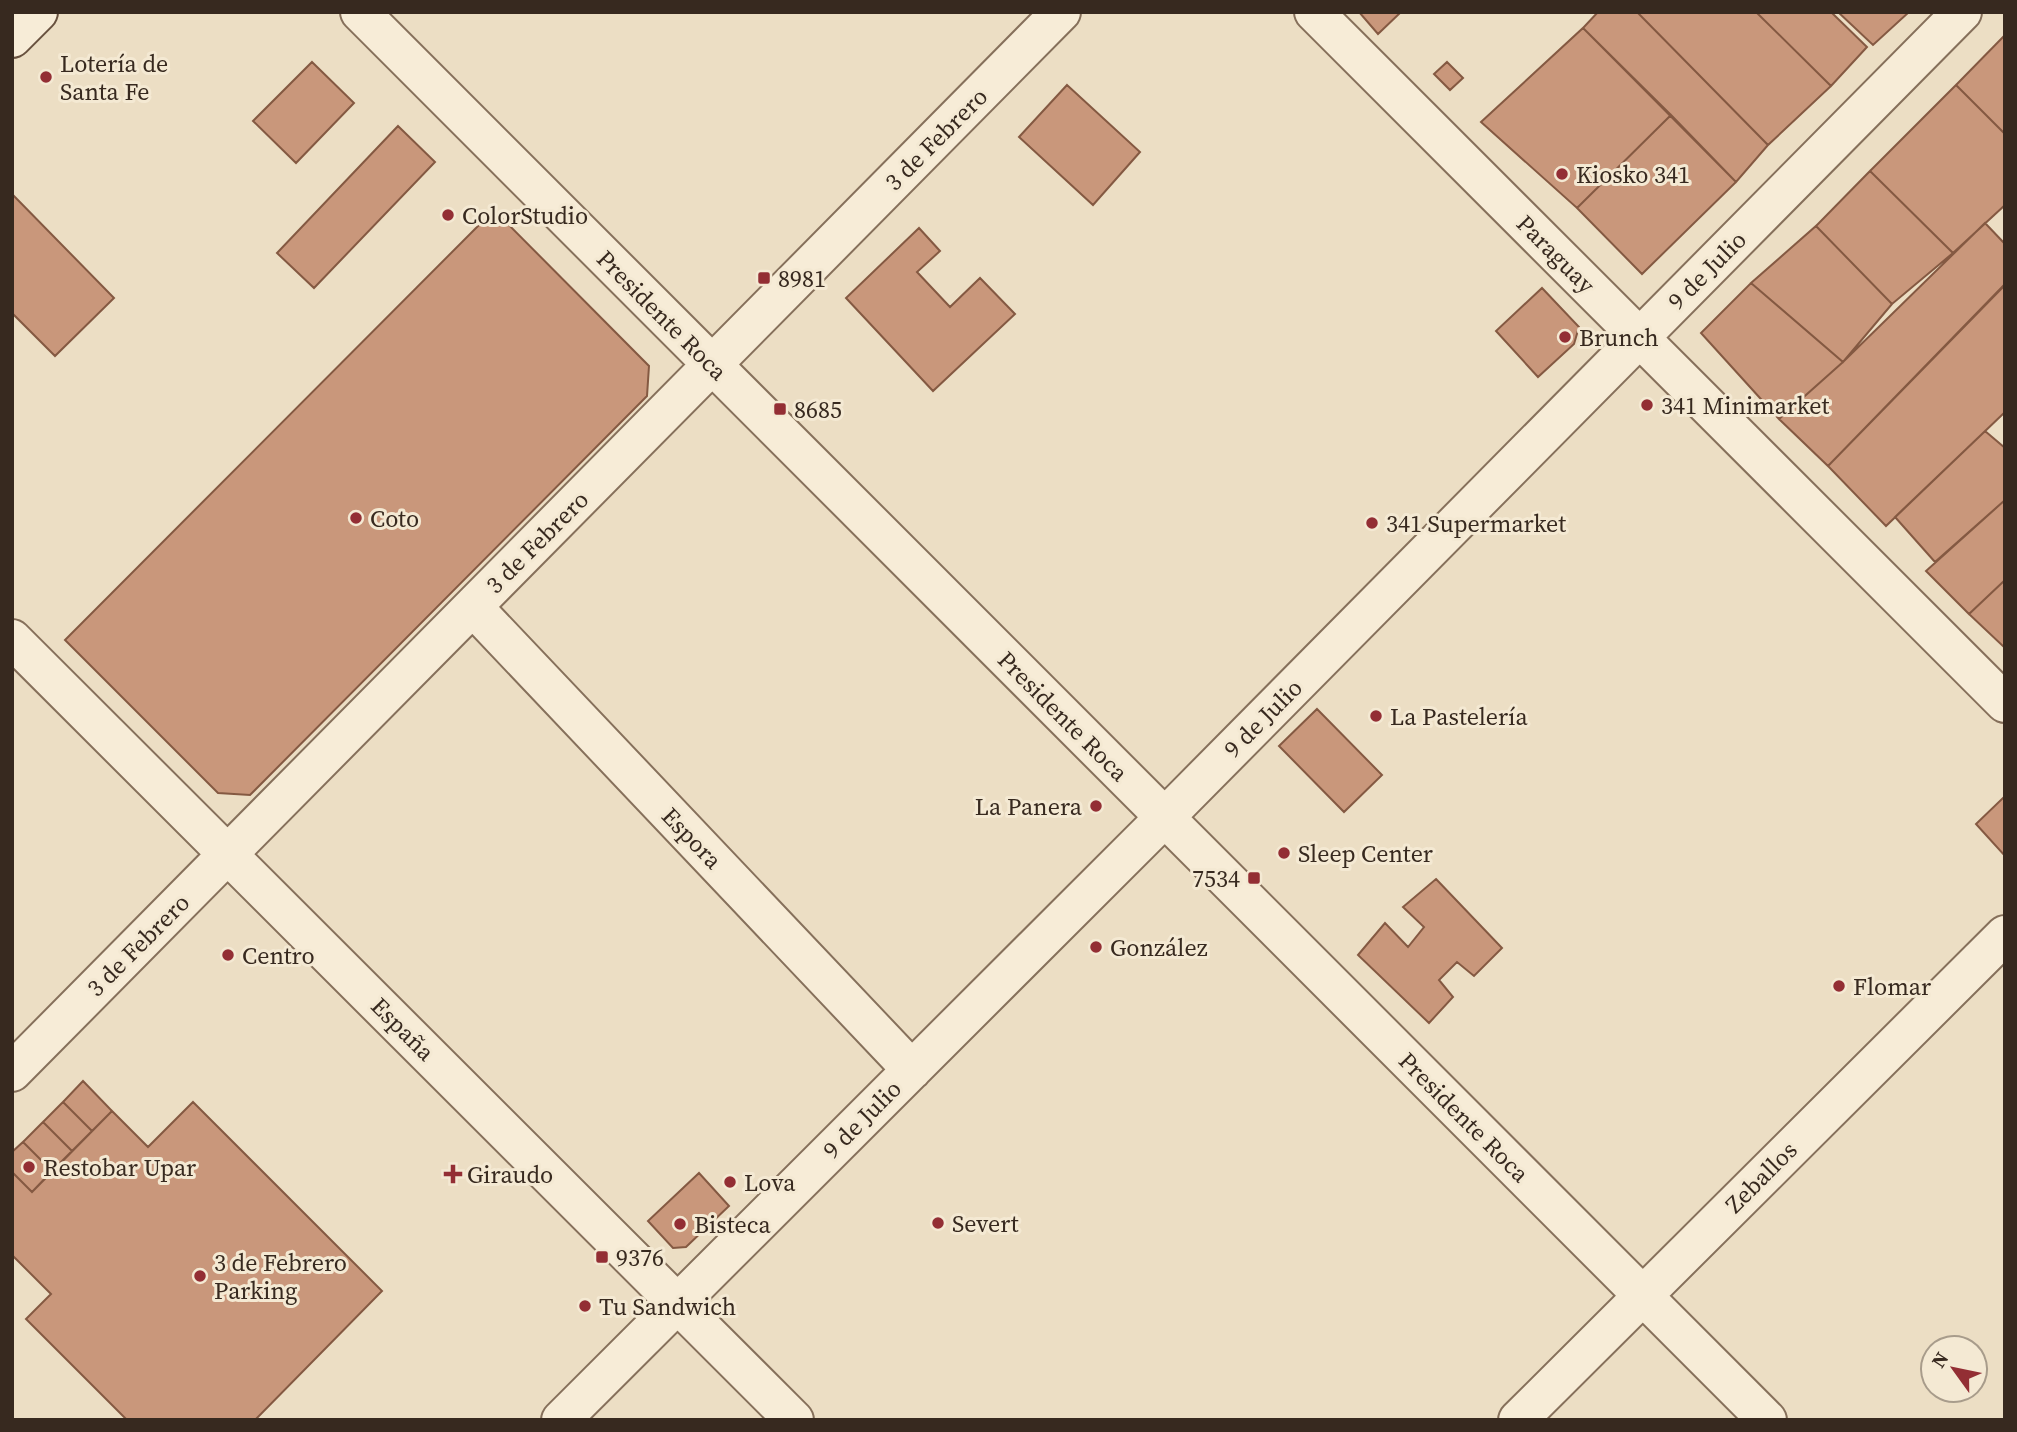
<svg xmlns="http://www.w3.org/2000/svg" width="2017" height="1432" viewBox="0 0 2017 1432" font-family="'Source Serif 4',serif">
<rect width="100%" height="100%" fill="#ecdec4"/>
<path fill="#c9977b" stroke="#845942" stroke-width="2" d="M1359,12h42l-23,22z
M1598,12h39l131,133 -32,37 -153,-154z
M1637,12h119l75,74 -63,59z
M1756,12h75l36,35 -36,39z
M1838,12h71l-36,33z
M1583,28l88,87 -94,93 -96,-86z
M2005,35v99l-49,-49z
M312,62l42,41 -58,60 -43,-42z
M1447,62l16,16 -13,12 -16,-16z
M1067,85l73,67 -47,53 -74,-68z
M1956,85l49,49v71l-52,48 -83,-82z
M1671,115l65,67 -94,92 -65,-66z
M398,126l37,36 -121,126 -37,-35z
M1870,171l83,82 -61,51 -76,-78z
M12,194l102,104 -59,58 -43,-43z
M494,210l155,156 -2,30 -397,399 -32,-2 -153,-153z
M1985,223l20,21v40l-177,182 -49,-47 64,-57z
M1816,226l76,78 -49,58 -92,-79z
M919,228l21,23 -23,21 33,35 30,-29 35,36 -82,77 -87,-93z
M1751,283l92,79 -64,57 -78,-86z
M2005,285v127l-119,114 -58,-60z
M1542,288l37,39 -5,17 -36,33 -42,-46z
M1985,431l20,17v52l-70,62 -40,-45z
M2005,500v80l-36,34 -43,-43z
M2005,580v68l-36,-34z
M1317,709l65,66 -38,37 -65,-66z
M2005,796v60l-29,-32z
M1436,879l66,69 -28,28 -17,-14 -18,18 14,17 -24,26 -71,-68 27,-32 23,24 16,-20 -21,-20z
M83,1081l29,30 -20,20 -29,-29z
M63,1102l29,29 -20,20 -29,-29z
M193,1102l189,189 -127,129h-128l-101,-101 25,-25 -39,-39v-83l20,20 80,-81 36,36z
M43,1122l29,29 -20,20 -29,-29z
M23,1142l29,29 -20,21 -20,-20v-20z
M699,1173l30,33 -43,41 -13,1 -25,-27z"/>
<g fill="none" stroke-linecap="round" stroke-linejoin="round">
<g stroke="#86705b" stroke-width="42">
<path id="minor" d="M360,12l1407,1408
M1314,12l691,691
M473,607l439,463
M12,639l782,781
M12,1072l1049,-1060
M561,1420l604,-603 797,-805
M1518,1420l487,-485"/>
</g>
<g stroke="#68513e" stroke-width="42">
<path id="secondary" d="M12,38l26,-26"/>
</g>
<use href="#minor" stroke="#f7ecd7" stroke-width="38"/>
<use href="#secondary" stroke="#f7ecd7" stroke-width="38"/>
</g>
<g fill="#932e34" stroke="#f4e9d3" stroke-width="2.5">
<circle cx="46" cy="77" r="7"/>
<circle cx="1562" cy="174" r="7"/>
<circle cx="448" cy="215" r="7"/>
<rect x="757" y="271" width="14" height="14" rx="3.5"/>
<circle cx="1565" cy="337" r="7"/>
<circle cx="1647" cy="405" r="7"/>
<rect x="773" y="402" width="14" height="14" rx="3.5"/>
<circle cx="356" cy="518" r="7"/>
<circle cx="1372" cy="523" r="7"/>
<circle cx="1376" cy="716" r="7"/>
<circle cx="1096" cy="806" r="7"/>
<circle cx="1284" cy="853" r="7"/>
<rect x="1247" y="871" width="14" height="14" rx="3.5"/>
<circle cx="1096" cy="947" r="7"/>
<circle cx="228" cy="955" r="7"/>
<circle cx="1839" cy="986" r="7"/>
<circle cx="29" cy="1167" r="7"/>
<path d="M449.5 1163.5h7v7h7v7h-7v7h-7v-7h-7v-7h7z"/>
<circle cx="730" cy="1182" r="7"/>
<circle cx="938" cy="1223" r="7"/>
<circle cx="680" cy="1224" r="7"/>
<rect x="595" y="1250" width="14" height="14" rx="3.5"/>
<circle cx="200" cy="1276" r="7"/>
<circle cx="585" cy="1306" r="7"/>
</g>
<g text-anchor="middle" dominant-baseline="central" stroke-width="6" stroke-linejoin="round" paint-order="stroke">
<g font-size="24" fill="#37291f" stroke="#f4e9d3" text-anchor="start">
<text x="60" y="63">Lotería de<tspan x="60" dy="28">Santa Fe</tspan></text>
<text x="1576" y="174">Kiosko 341</text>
<text x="462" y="215">ColorStudio</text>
<text x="778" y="278">8981</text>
<text x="1579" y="337">Brunch</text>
<text x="1661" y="405">341 Minimarket</text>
<text x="794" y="409">8685</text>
<text x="370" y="518">Coto</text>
<text x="1386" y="523">341 Supermarket</text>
<text x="1390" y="716">La Pastelería</text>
<text x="1082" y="806" text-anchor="end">La Panera</text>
<text x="1298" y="853">Sleep Center</text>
<text x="1240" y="878" text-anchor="end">7534</text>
<text x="1110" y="947">González</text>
<text x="242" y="955">Centro</text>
<text x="1853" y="986">Flomar</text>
<text x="43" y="1167">Restobar Upar</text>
<text x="467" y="1174">Giraudo</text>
<text x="744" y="1182">Lova</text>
<text x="952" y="1223">Severt</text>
<text x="694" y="1224">Bisteca</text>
<text x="616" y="1257">9376</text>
<text x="214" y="1262">3 de Febrero<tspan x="214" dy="28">Parking</tspan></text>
<text x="599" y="1306">Tu Sandwich</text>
</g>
<g font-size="24" fill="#37291f" stroke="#f4e9d3">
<text transform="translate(936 139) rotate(-45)">3 de Febrero</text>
<text transform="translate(1556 254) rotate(45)">Paraguay</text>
<text transform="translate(1707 270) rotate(-45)">9 de Julio</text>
<text transform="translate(662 315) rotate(45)">Presidente Roca</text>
<text transform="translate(537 542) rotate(-45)">3 de Febrero</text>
<text transform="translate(1063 716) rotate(45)">Presidente Roca</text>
<text transform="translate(1263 718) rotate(-45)">9 de Julio</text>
<text transform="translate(692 838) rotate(46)">Espora</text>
<text transform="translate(138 945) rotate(-45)">3 de Febrero</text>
<text transform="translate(403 1029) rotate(45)">España</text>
<text transform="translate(1464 1117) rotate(45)">Presidente Roca</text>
<text transform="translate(862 1119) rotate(-45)">9 de Julio</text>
<text transform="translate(1761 1177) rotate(-45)">Zeballos</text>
</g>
</g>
<rect width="2017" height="1432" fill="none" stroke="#37291f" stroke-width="28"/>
<g transform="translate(1954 1369) rotate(303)"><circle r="33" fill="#f4e9d3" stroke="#a89c8b" stroke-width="2"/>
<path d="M0-5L12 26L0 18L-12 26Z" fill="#932e34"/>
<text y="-10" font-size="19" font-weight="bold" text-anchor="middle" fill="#37291f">N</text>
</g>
</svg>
